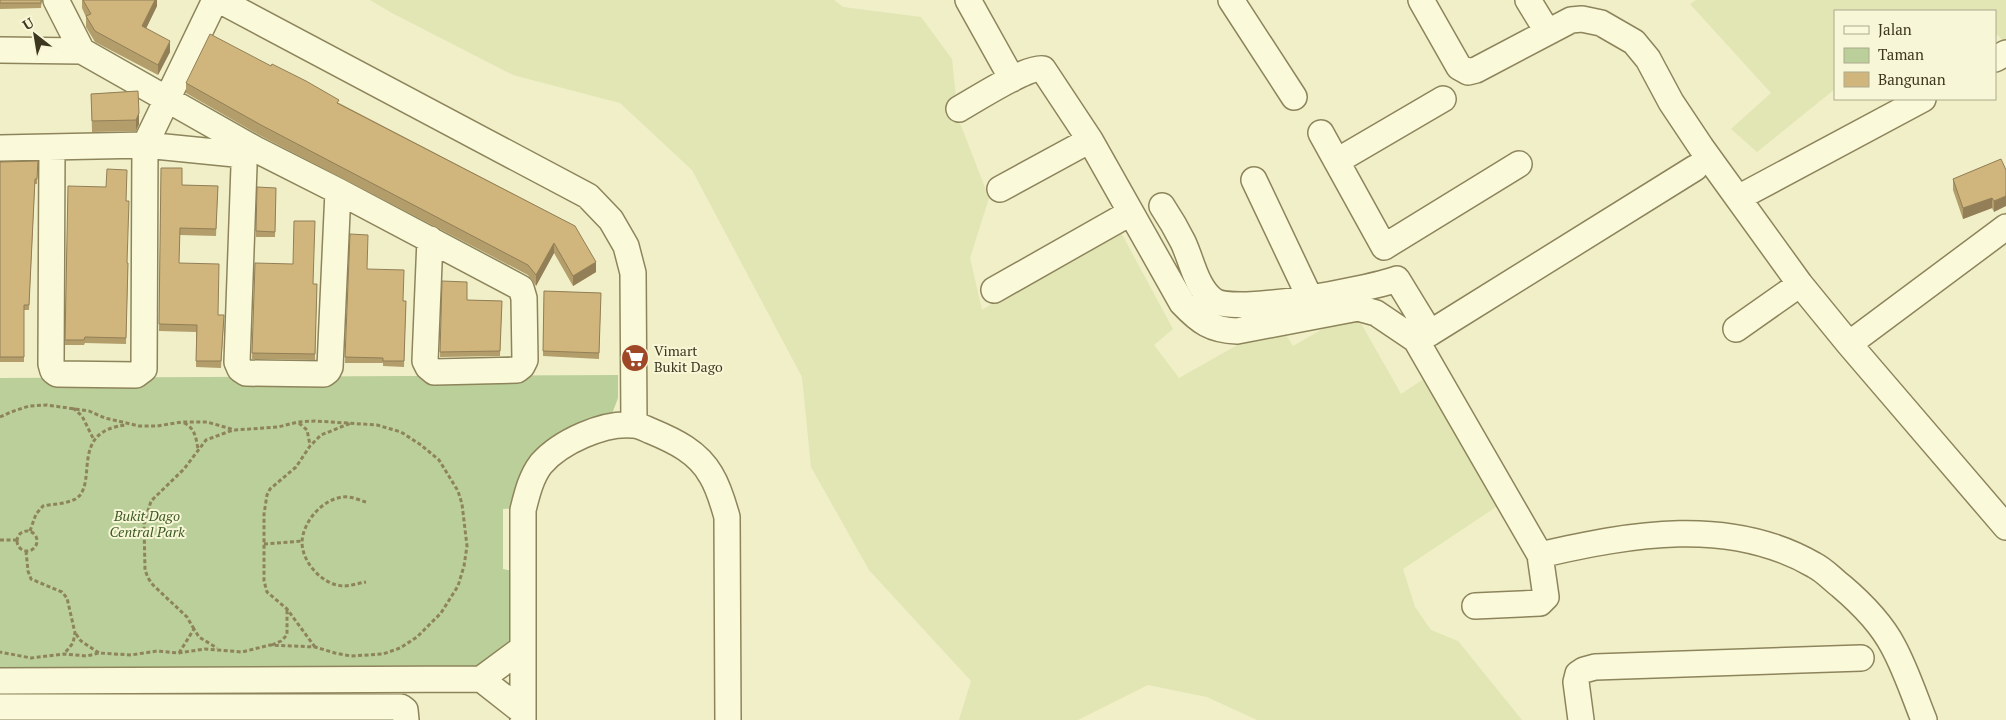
<svg xmlns="http://www.w3.org/2000/svg" width="2006" height="720" viewBox="0 0 2006 720" font-family="'PT Serif',serif">
<rect width="100%" height="100%" fill="#f0efc7"/>
<path fill="#e1e6b4" d="M370,0h464l9,7 78,10 31,42 6,59 31,80 -19,60 12,52 136,-83 55,102 -19,16 25,33 99,-56 15,24 61,-35 47,83 24,-16 77,125 -99,66 12,38 16,23 27,11 64,79h-265l-50,-23 -59,-12 -70,35h-119l12,-39 -102,-111 -58,-103 -9,-90 -110,-207 -72,-67 -107,-28 -121,-62z
M1696,0h310v45l-8,-10 -3,2v-26h-160v78l-78,63 -26,-23 40,-36 -81,-89z"/>
<path fill="#bbcf9a" d="M618,375v23l-6,16 -37,17 -58,77 -14,1v60l10,2v64l-8,12 -15,13 -15,6 -475,3v-291z"/>
<g fill="none" stroke-linecap="round" stroke-linejoin="round">
<g stroke="#8d845b" stroke-width="28">
<path id="minor" d="M56,0l26,51 173,98 83,42 183,97 3,10 1,62 -3,6 -5,4 -83,2 -6,-5 -3,-6 5,-122
M219,0l369,196 23,24 15,26 7,27 1,152
M968,0l44,79
M1231,0l63,97
M1421,0l38,67 9,5 8,-2 95,-50 11,-1 19,4 33,19 14,17 23,43 30,45 99,137 49,60 157,183
M1528,0l19,31
M0,50l82,1
M1995,59l11,-6
M959,109c16,-9 68,-43 84,-40l47,71 92,163c18,19 29,27 55,28l121,-23 18,5 40,27 124,215 6,42 -6,6 -65,3
M1321,133l63,114 135,-83
M52,147l-1,217 2,7 4,3 79,1 8,-6 1,-224 70,-145
M0,148l145,-3 90,9 8,3 12,-8
M243,157l1,9 -7,196 3,7 6,4 78,1 4,-3 2,-4 8,-176
M1337,161l106,-62
M1254,180l56,118
M1000,189l90,-49
M1738,198l185,-99
M1162,206c8,12 15,24 21,36 9,19 13,45 30,58 22,16 156,-11 184,-21l33,54 -14,7
M994,290l136,-77
M1736,329l64,-45
M1430,333l265,-165
M1849,344l157,-117
M1540,555c91,-21 189,-39 274,10 10,5 18,14 27,21 20,17 40,37 52,60 13,24 21,49 31,74
M481,679l42,33
M0,681l481,-2 42,-31
M0,707h401l4,3 1,10
M523,720v-210c4,-16 8,-33 18,-46 19,-22 63,-42 92,-39 6,0 13,4 18,6 24,10 47,21 60,44 8,13 12,28 16,42l1,203
M1581,720l-5,-38 2,-8 6,-4 11,-3 266,-9"/>
</g>
<path stroke="#8d845b" stroke-width="3" stroke-dasharray="4 2.5" stroke-linecap="butt" d="M73,408l9,8 12,24
M0,417l11,-5 18,-6 18,-1 42,6 16,7 34,8h18l25,-4h25l28,8 43,-3 20,-5 17,-1 62,4 24,7 20,13 18,15 19,31 4,13 5,42 -3,20 -6,20 -17,27 -24,24 -17,11 -17,6 -32,2 -16,-3 -20,-6 -45,-2 -28,7 -37,-3 -27,4 -21,-2 -26,4 -32,-2 -12,3 -23,-2 -33,4 -31,-6
M184,423c11,5 12,15 14,26
M299,423l8,7 3,15
M366,502c-7,-2 -15,-6 -23,-5 -20,2 -40,24 -41,45 0,21 21,43 41,44 8,0 16,-3 23,-4
M17 541a10 10 0 1 1 20 0a10 10 0 1 1-20 0Z
M30,531l6,-17 7,-8c10,-2 25,-2 34,-8 21,-16 -8,-68 50,-73
M0,540h16
M264,544l38,-3
M26,551l2,20 3,8 31,13 5,6 8,35 -2,10 -9,11
M194,629l-7,-12 -34,-32 -5,-7 -3,-8 -1,-46 7,-23 33,-32 22,-29 27,-10
M76,634l5,7 18,12
M272,645l9,-4 6,-6v-25
M315,647l-28,-38 -20,-17 -3,-11v-67l3,-19 3,-6 26,-22 14,-21 11,-11 30,-12
M179,653l15,-24 5,8 18,11"/>
<use href="#minor" stroke="#fafadb" stroke-width="25"/>
</g>
<path fill="#b39d6b" d="M0,0h42l-1,8 -41,1z
M82,0h75v6l-11,22 24,24 -12,23 -63,-33 -9,-15v-10l-4,-9z
M186,83l153,20 236,123 21,46 -23,14 -19,-33 -18,33 -8,-11 -267,-139 -75,-43z
M138,91l1,33 -3,7 -44,1 -1,-38z
M2001,159l-7,53 -2,-4 -29,11 -10,-29v-11z
M38,161l-1,23h-2l-6,126h-5v52h-24v-200z
M161,168l21,17 36,1 -2,50 -36,-1 -1,28 39,52 6,6 -3,47 -25,-1v-35l-37,-1z
M68,186l59,15v62l1,6 -2,75 -41,-1 -1,2h-19z
M276,188l-1,49h-19v-6z
M350,234l17,35 37,32h2l-2,66 -21,-1v-3h-38z
M255,263l58,21h4l-2,76 -63,-1z
M442,281l25,19 35,1 -2,55 -60,1z
M544,291l57,2 -2,66 -56,-3z"/>
<path fill="#927f57" d="M155,0h2v6l-15,31v-11z
M170,41v11l-12,23v-10z
M139,113v11l-3,7v-11z
M2006,196v10l-12,6v-11z
M1992,198v10l-29,11v-11z
M554,243v10l-18,33v-11z
M596,262v10l-23,14v-10z"/>
<path fill="#d0b67c" stroke="#927f57" d="M0,0h41v3h-41z
M83,0h72l-13,26 28,15 -12,24 -63,-34 -9,-15 5,-2z
M210,34l61,32 1,-2 34,17 33,19 -2,3 238,123 21,36 -23,14 -19,-33 -18,32 -8,-10 -267,-140 -75,-42z
M138,91l1,22 -3,7 -44,1 -1,-27z
M2001,159l5,11v26l-12,5 -2,-3 -29,10 -10,-29z
M38,161l-1,18h-2l-6,126h-5v52h-24v-195z
M161,168h21v17l36,1 -2,43 -36,-1 -1,35 40,1 -1,51h6l-3,46h-25l1,-36 -38,-1z
M107,169l20,1 -1,31h3l-2,62h1l-2,75 -41,-1 -1,3h-19l3,-154 38,1z
M257,187l19,1 -1,44 -19,-1z
M294,221h21l-2,63h4l-2,70 -63,-1 3,-90 38,1z
M350,234l18,1 -1,34 37,1 -1,31h3l-2,60h-21v-3l-38,-1z
M442,281l25,1v18l35,1 -2,50 -60,1z
M544,291l57,2 -2,60 -56,-2z"/>
<defs>
<g id="supermarket-disc" transform="scale(1.4375)"><circle r="9.5" fill="#9f4828" stroke="#f7f7d7"/><path d="M-6-5.5h2.5l.6 2H6L4.5 2H-2.5L-4.4-4H-6ZM-1.5 3.2a1.3 1.3 0 1 0 .1 0ZM3 3.2a1.3 1.3 0 1 0 .1 0Z" fill="#fff"/></g>
</defs>
<g fill-rule="evenodd">
<use href="#supermarket-disc" x="635" y="358"/>
</g>
<g text-anchor="middle" dominant-baseline="central" stroke-width="4" stroke-linejoin="round" paint-order="stroke">
<g font-size="14" fill="#3d361f" stroke="#f7f7d7" text-anchor="start">
<text x="654" y="350">Vimart<tspan x="654" dy="16">Bukit Dago</tspan></text>
</g>
<g font-size="14" font-style="italic" fill="#3e5a25" stroke="#f7f7d7">
<text x="147" y="515">Bukit Dago<tspan x="147" dy="16">Central Park</tspan></text>
</g>
</g>
<rect x="1834" y="10" width="162" height="90" fill="#f7f7d7" stroke="#adaa8d"/>
<rect x="1844" y="26" width="25" height="8" fill="#fafadb" stroke="#adaa8d"/>
<text x="1878" y="35" font-size="15" fill="#3d361f">Jalan</text>
<rect x="1844" y="48" width="25" height="15" fill="#bbcf9a" stroke="#adaa8d"/>
<text x="1878" y="60" font-size="15" fill="#3d361f">Taman</text>
<rect x="1844" y="72" width="25" height="15" fill="#d0b67c" stroke="#adaa8d"/>
<text x="1878" y="85" font-size="15" fill="#3d361f">Bangunan</text>
<g transform="translate(35 35) rotate(329)" stroke="#f7f7d7" stroke-width="4" paint-order="stroke">
<path d="M0-4L9 19L0 12L-9 19Z" fill="#3d361f"/>
<text y="-8" font-size="14" font-weight="bold" text-anchor="middle" fill="#3d361f">U</text>
</g>
</svg>
